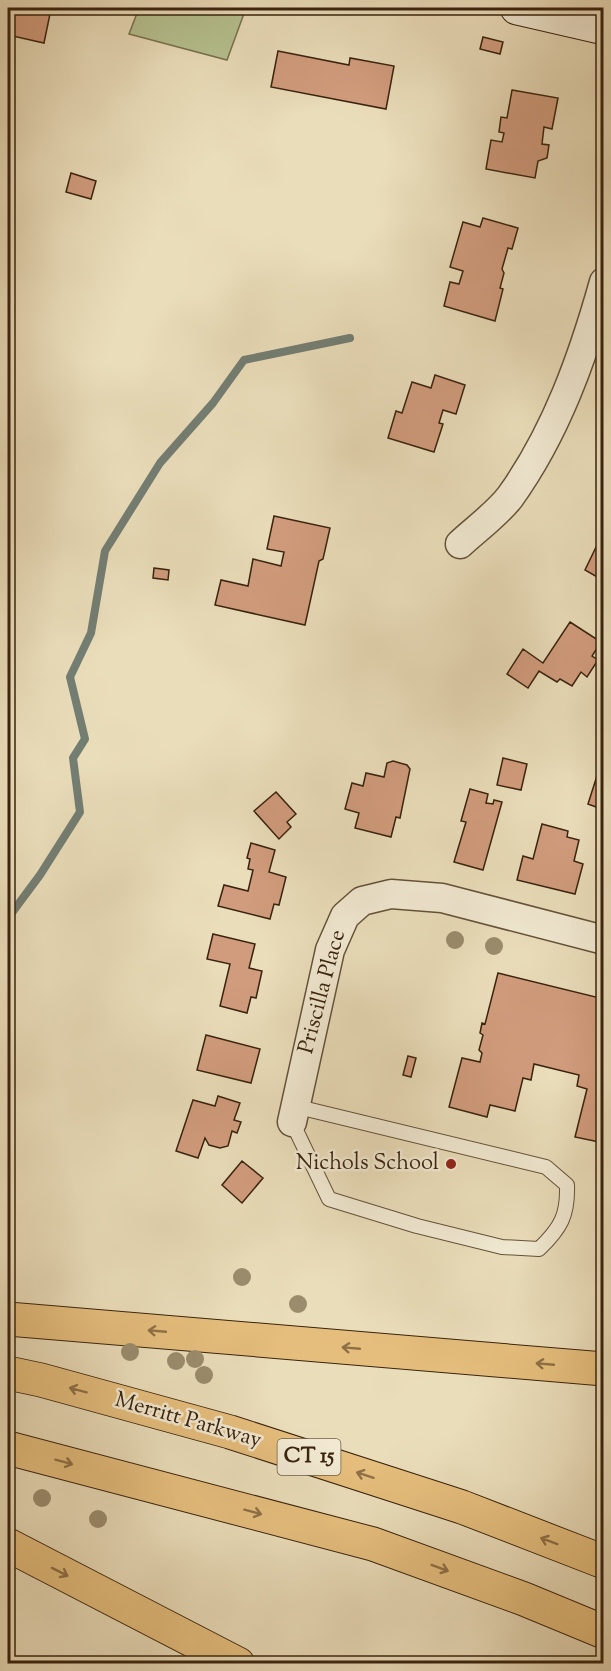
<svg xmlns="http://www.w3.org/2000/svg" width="611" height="1671" viewBox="0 0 611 1671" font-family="'Sorts Mill Goudy',serif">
<rect width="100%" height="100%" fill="#eaddba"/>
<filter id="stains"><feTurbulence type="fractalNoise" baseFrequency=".00333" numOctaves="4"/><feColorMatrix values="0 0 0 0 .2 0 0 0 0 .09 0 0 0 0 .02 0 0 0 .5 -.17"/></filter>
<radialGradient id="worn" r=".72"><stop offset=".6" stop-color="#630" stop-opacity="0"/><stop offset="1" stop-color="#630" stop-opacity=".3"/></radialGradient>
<path fill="#b6c190" stroke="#78724f" stroke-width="1.5" d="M139,8h107l-19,52 -98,-26z"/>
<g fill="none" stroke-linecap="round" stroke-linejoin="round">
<path stroke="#737e73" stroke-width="8" d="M8,918l32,-43 40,-63 -7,-54 12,-19 -15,-62 21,-44 14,-82 55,-88 53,-60 31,-43 106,-22"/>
</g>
<path fill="#d19c7d" stroke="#39230e" stroke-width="1.5" d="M8,8l43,1 -7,34 -36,-8z
M483,37l20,5 -3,12 -20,-5z
M278,51l71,14 1,-7 44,8 -8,43 -115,-22z
M512,90l46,8 -6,31 -8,-2 -2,17 7,1 -2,13 -9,3 -3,17 -49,-9 5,-29 11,2 2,-9 -5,-1 2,-15 6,1z
M71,173l25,8 -5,18 -25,-7z
M483,218l35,10 -6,21 -4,-1 -6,21 2,4 -4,15 3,1 -8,32 -51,-15 6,-24 9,2 4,-13 -13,-4 13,-45 17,5z
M435,375l30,10 -9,29 -13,-4 -4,13 4,1 -9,28 -46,-14 8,-27 6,2 10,-31 19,6z
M274,516l56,12 -7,31 -4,2 -14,64 -90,-20 6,-25 27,6 5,-27 28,7 3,-14 -17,-3z
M604,541v40l-19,-11 13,-27z
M154,568l15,2 -1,10 -15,-2z
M570,622l31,20 -9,14 6,4 -11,17 -6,-5 -9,14 -12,-7 -3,3 -18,-11 -11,17 -21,-14 16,-25 20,14z
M503,758l24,6 -6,26 -24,-5z
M393,761l14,4 3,4 -10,49 -4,-1 -5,20 -36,-9 4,-15 -14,-4 7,-26 11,3 3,-13 18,4 3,-14z
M601,763h3v47l-16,-6z
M470,789l18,5 -2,9 7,1 1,-4 8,2 -19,68 -29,-8 12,-40 -5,-1z
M276,792l20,22 -9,8 4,5 -12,12 -25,-28z
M542,824l26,7 -1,6 12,3 -5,21 9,3 -8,30 -58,-14 6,-24 10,3z
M251,843l24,7 -6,22 17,5 -7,28 -5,-1 -4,15 -52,-13 6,-21 24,6 5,-21 -5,-1 2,-10 -3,-1z
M213,934l42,10 -6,24 13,3 -6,27 -5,-1 -4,16 -27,-7 10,-42 -23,-5z
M498,973l106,26v144l-29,-6 12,-48 -10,-3 2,-11 -45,-11 -3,16 -8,-2 -8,33 -25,-6 -3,12 -38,-10 13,-49 18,4 2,-9 -3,-3 4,-15 -3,-2 2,-10 3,1z
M206,1035l54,14 -9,34 -54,-13z
M408,1056l8,2 -5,19 -8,-2z
M218,1096l22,7 -6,17 7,2 -4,11 -5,-2 -4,15 -8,2 -11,-3 -4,-7 -7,20 -22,-7 17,-51 22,6z
M242,1161l21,17 -21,25 -20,-18z"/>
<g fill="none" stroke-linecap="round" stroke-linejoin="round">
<g stroke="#655239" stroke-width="16">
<path id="service" d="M292,1122l37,77 88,27 85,21 37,2c22,-21 29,-34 28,-64l-21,-18 -252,-61"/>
</g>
<g stroke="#655239" stroke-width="31">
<path id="minor" d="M460,544c15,-14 38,-31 50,-47 46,-64 73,-140 94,-215
M292,1122l38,-172 15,-34 17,-15 29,-7 51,4 162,42"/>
</g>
<g stroke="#39230e" stroke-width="35">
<path id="secondary" d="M517,8l87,20"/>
</g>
<g stroke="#39230e" stroke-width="35">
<path id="motorway" d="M8,1319l596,50
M8,1373l33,7 189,52 232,75 142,55
M8,1448l365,96 151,55 80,33
M8,1545l230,119"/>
</g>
<use href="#service" stroke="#f1e9d2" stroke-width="14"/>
<use href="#minor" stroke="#f1e9d2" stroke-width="28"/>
<use href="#secondary" stroke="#f1e9d2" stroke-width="33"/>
<use href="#motorway" stroke="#e5be7d" stroke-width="33"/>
</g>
<g fill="#9a8c6d">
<circle cx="455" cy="940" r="9"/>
<circle cx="494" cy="946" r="9"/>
<circle cx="242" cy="1277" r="9"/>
<circle cx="298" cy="1304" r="9"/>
<circle cx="130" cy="1352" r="9"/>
<circle cx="195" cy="1359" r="9"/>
<circle cx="176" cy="1361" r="9"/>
<circle cx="204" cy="1375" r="9"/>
<circle cx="42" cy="1498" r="9"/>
<circle cx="98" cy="1519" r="9"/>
</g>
<defs><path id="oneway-shaft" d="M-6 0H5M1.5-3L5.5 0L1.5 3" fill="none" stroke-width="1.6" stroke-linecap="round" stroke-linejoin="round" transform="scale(1.5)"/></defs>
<g stroke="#8f7046">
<use href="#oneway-shaft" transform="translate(157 1331) rotate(-175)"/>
<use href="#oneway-shaft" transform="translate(351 1348) rotate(-175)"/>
<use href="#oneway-shaft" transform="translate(545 1364) rotate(-175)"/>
<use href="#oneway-shaft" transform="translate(78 1390) rotate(-165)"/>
<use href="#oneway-shaft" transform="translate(64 1462) rotate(15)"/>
<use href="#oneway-shaft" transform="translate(365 1475) rotate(-162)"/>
<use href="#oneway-shaft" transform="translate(253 1512) rotate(15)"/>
<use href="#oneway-shaft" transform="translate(549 1541) rotate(-159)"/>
<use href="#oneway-shaft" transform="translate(440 1568) rotate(20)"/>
<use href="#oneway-shaft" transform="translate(60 1572) rotate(27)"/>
</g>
<circle fill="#8f2418" stroke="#f1e9d2" stroke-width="2" cx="451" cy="1164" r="6"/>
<g text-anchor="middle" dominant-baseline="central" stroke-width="5" stroke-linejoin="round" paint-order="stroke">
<rect fill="#f1e9d2" stroke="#705e49" stroke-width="1.5" x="277.5" y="1439" width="63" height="36" rx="4.5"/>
<g font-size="21" font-weight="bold" fill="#39230e">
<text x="309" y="1457">CT 15</text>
</g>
<g font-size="22" fill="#39230e" stroke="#f1e9d2">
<text transform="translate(323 992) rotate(-75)">Priscilla Place</text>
<text transform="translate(188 1421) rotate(16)">Merritt Parkway</text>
</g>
<g font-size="22" fill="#39230e" stroke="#f1e9d2" text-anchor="end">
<text x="439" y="1164">Nichols School</text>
</g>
</g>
<rect width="611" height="1671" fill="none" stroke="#eaddba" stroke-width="30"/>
<rect x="9" y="9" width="593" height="1653" fill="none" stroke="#39230e" stroke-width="3"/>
<rect x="15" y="15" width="581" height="1641" fill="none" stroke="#39230e" stroke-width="1.5"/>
<rect width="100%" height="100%" filter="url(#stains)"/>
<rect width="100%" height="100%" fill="url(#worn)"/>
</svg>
